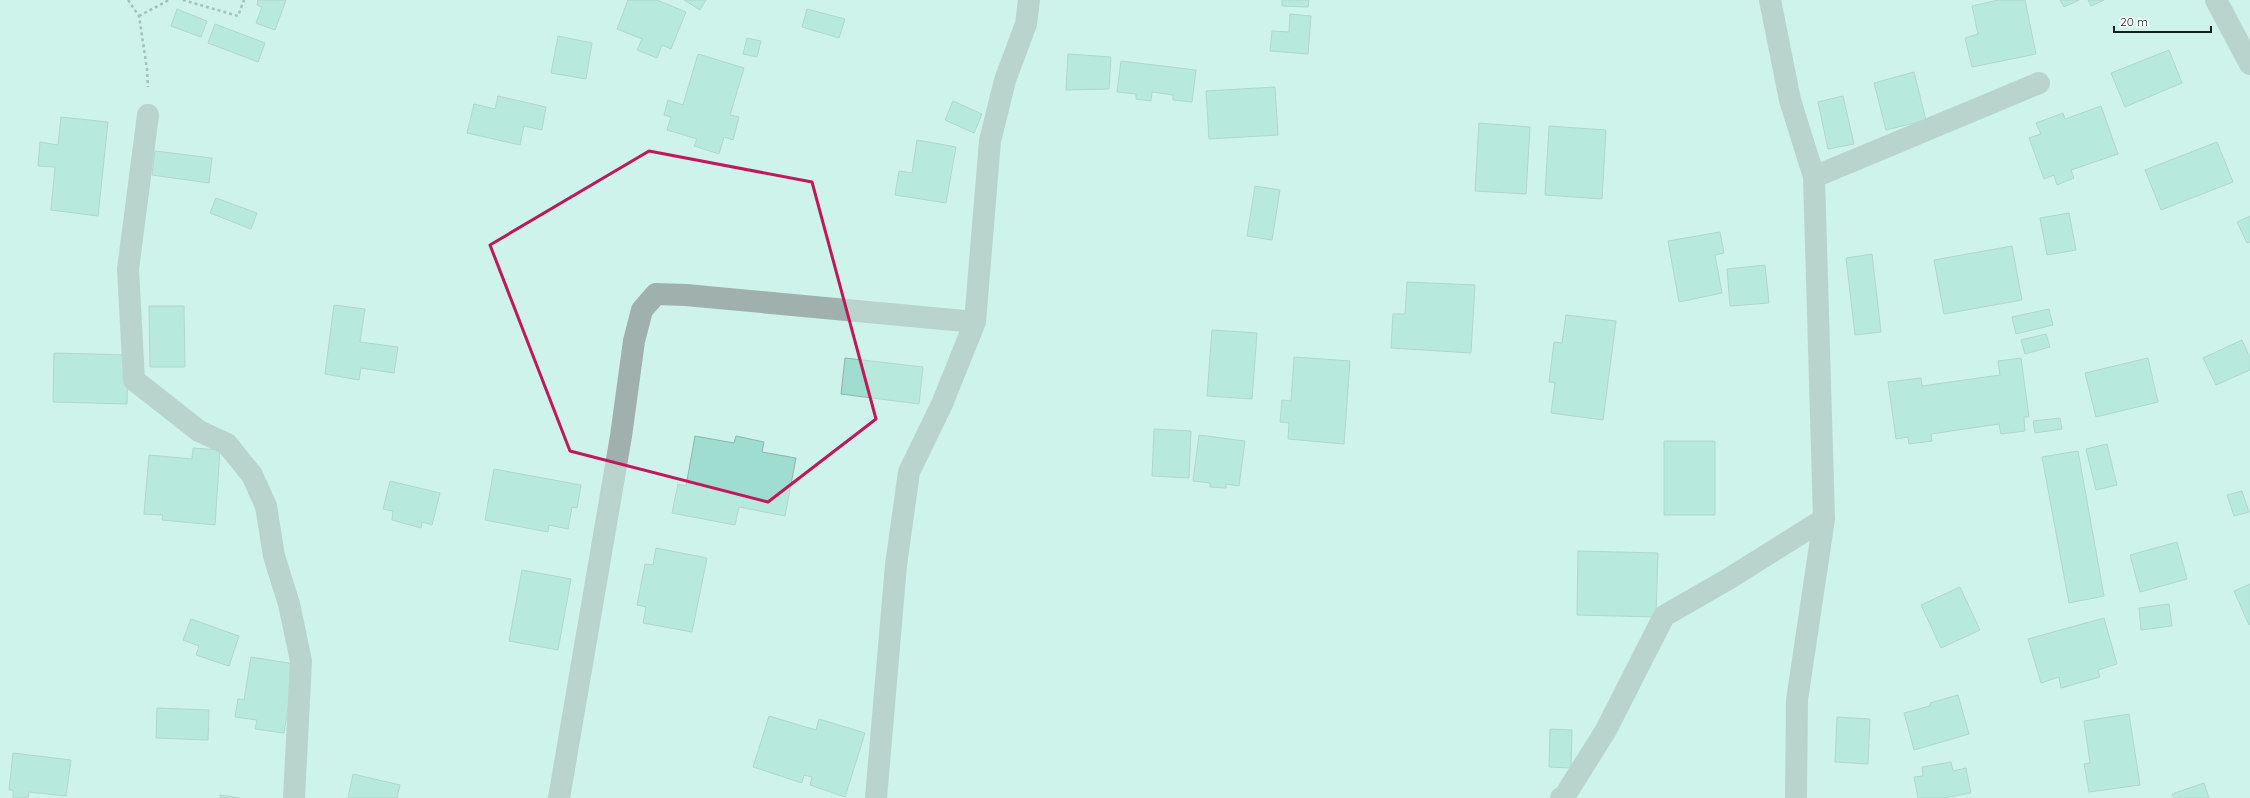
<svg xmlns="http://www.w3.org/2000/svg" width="2250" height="798" viewBox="0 0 2250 798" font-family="Quicksand,sans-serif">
<rect width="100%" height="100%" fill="#cdf3ea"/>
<path fill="#9eddcf" stroke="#90b4ac" d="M258,0h28l-11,30 -19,-7 6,-16 -5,-2z
M628,0h29l29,12 -15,37 -9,-4 -5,13 -20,-8 5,-11 -25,-10z
M684,0h22l-6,10z
M1282,0h27l-1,7 -26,-1z
M1998,0h27l11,54 -64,13 -7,-29 13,-4 -6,-28z
M2060,0h19l-15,7z
M2088,0h16l-13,6z
M177,9l30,12 -6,16 -30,-11z
M807,9l38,10 -6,19 -37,-11z
M1290,14l21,2 -3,38 -38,-3 2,-20 17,1z
M215,24l50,19 -7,19 -50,-19z
M558,36l34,7 -6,36 -35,-6z
M747,38l14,3 -4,16 -14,-3z
M2169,50l13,33 -57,24 -14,-34z
M698,54l46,14 -14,47 9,2 -6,23 -9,-3 -5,17 -25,-8 3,-7 -30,-9 4,-13 -7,-2 4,-15 15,5z
M1068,54l43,3 -2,32 -43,1z
M1121,61l75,9 -4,32 -19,-2v-5l-21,-3 -1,9 -15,-2v-5l-19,-2z
M1914,72l12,48 -40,10 -12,-47z
M1275,87l3,48 -69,4 -3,-48z
M498,96l48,11 -4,23 -18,-4 -4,19 -53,-12 7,-29 21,5z
M1843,96l11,48 -26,5 -10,-47z
M953,101l29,13 -8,19 -29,-13z
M2101,106l17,48 -47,16 3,8 -17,7 -3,-10 -10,4 -15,-41 12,-4 -5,-11 27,-10 2,6z
M61,117l47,5 -10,94 -47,-6 4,-43 -17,-1 2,-24 18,3z
M1479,123l51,4 -4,67 -51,-3z
M1549,126l57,4 -4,69 -57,-4z
M917,140l39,7 -10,56 -51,-8 4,-24 13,2z
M2217,142l16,40 -72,28 -16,-40z
M155,151l57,7 -3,25 -57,-8z
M1255,186l25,4 -8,50 -25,-4z
M216,198l41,15 -6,16 -41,-16z
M2069,213l7,37 -29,5 -7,-37z
M2250,216v26l-3,1 -10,-21z
M1720,232l4,21 -9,2 7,38 -43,9 -11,-61z
M2012,246l10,54 -78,14 -10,-54z
M1872,254l9,78 -26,3 -9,-77z
M1765,265l4,38 -39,3 -3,-37z
M1407,282l68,3 -4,68 -80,-5 2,-34h12z
M334,305l31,4 -5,33 38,5 -4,26 -33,-5 -2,12 -34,-6z
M149,306h35l1,61h-35z
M2049,309l4,16 -37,9 -4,-17z
M1566,315l50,6 -13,99 -52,-7 4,-30 -6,-1 5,-40 8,1z
M1212,330l45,3 -5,66 -45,-3z
M2046,334l4,13 -25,7 -4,-14z
M2242,340l8,18v12l-34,15 -13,-27z
M54,353l74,2 -1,49 -74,-2z
M1294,357l56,4 -6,83 -56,-5 1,-16 -9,-1 2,-22 9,1z
M845,358l78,9 -4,37 -78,-10z
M2021,358l8,59h-5l1,14 -24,3 -2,-10 -68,10 1,7 -23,3 -1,-7 -12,2 -8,-57 33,-4 1,8 78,-11 -2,-14z
M2148,358l10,44 -62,15 -11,-44z
M2060,418l2,11 -27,4 -2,-12z
M1154,429l37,2 -2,47 -37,-2z
M1199,435l46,6 -6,45 -13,-2v4l-16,-1v-4l-17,-2z
M695,436l39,7 2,-7 28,6 -2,10 34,6 -11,58 -46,-9 -4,18 -63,-12 6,-29 8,2z
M1664,441h51v74h-51z
M2107,444l10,41 -21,5 -10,-41z
M193,448l27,2 -5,75 -53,-5 1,-5 -19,-1 5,-59 43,4z
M2078,451l26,145 -35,7 -27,-146z
M494,469l87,16 -4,23 -5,-1 -4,22 -19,-4 -1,7 -63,-12z
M390,481l50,12 -8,32 -10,-3 -1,6 -29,-8 1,-9 -10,-2z
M2242,491l7,21 -15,4 -7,-21z
M2177,542l10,37 -47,13 -10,-37z
M656,548l51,10 -15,74 -49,-9 3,-16 -9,-2 8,-41 8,1z
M1578,551l80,2 -2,64 -79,-2z
M522,570l49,9 -13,71 -49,-9z
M2250,584v40l-1,1 -15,-34z
M1960,587l20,43 -39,18 -20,-43z
M2169,604l3,22 -31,4 -2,-22z
M2104,618l13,46 -19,6 2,7 -39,11 -2,-11 -18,6 -13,-44z
M191,619l48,17 -10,30 -33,-11 3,-9 -16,-6z
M251,657l44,7 -11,69 -29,-4 2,-9 -22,-3 3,-18 6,1z
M1958,695l11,39 -55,16 -10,-37 26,-7v-3z
M157,708l52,2 -1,30 -52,-2z
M2129,714l11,71 -51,7 -5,-28 6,-1 -6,-42z
M769,716l47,14 3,-11 46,14 -20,64 -35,-12 2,-8 -8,-2 -2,8 -49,-16z
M1837,717l33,2 -2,45 -33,-2z
M1550,729l22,1 -1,38 -22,-1z
M13,753l58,7 -5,36 -37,-4 -1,6h-15v-8h-4z
M1951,762l2,9 13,-3 5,25 -28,5h-25l-4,-21 9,-1 -1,-9z
M353,774l47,11 -3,13h-49z
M2204,783l5,15h-35l-2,-4z
M220,795l20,3h-20z"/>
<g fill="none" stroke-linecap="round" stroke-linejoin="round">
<path stroke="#6e8882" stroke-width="2.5" stroke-dasharray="3 3" stroke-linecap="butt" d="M128,0l11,16 8,53 1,18
M183,0l55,16 6,-16
M139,16l30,-16"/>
<path stroke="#a0b0ac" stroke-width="22" d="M1770,0l20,100 24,77 10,342 -27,181 -1,98
M2216,0l34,64
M148,115l-20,154 6,111 65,51 28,13 25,31 14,31 8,50 15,48 12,57 -7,137
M1814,177l225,-94
M559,798l62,-362 13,-95 8,-31 14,-16 30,1 289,27
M876,798l20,-233 13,-93 33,-68 33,-82 15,-181 15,-61 21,-56 3,-24
M1561,798l3,-1 42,-67 58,-114 66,-38 94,-59"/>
</g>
<path d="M0 0H2250V798H0ZM649,151l163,31 64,237 -108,83 -198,-51 -80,-206z" fill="#cdf3ea" fill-opacity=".55" fill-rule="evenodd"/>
<path fill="none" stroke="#c2185b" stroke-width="3" stroke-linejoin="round" d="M649,151l163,31 64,237 -108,83 -198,-51 -80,-206z"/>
<path d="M2114 26v6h97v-6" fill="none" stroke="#12201d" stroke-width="2"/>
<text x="2120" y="26" font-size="12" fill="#12201d" stroke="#ffffff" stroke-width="3" paint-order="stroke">20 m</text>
</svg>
